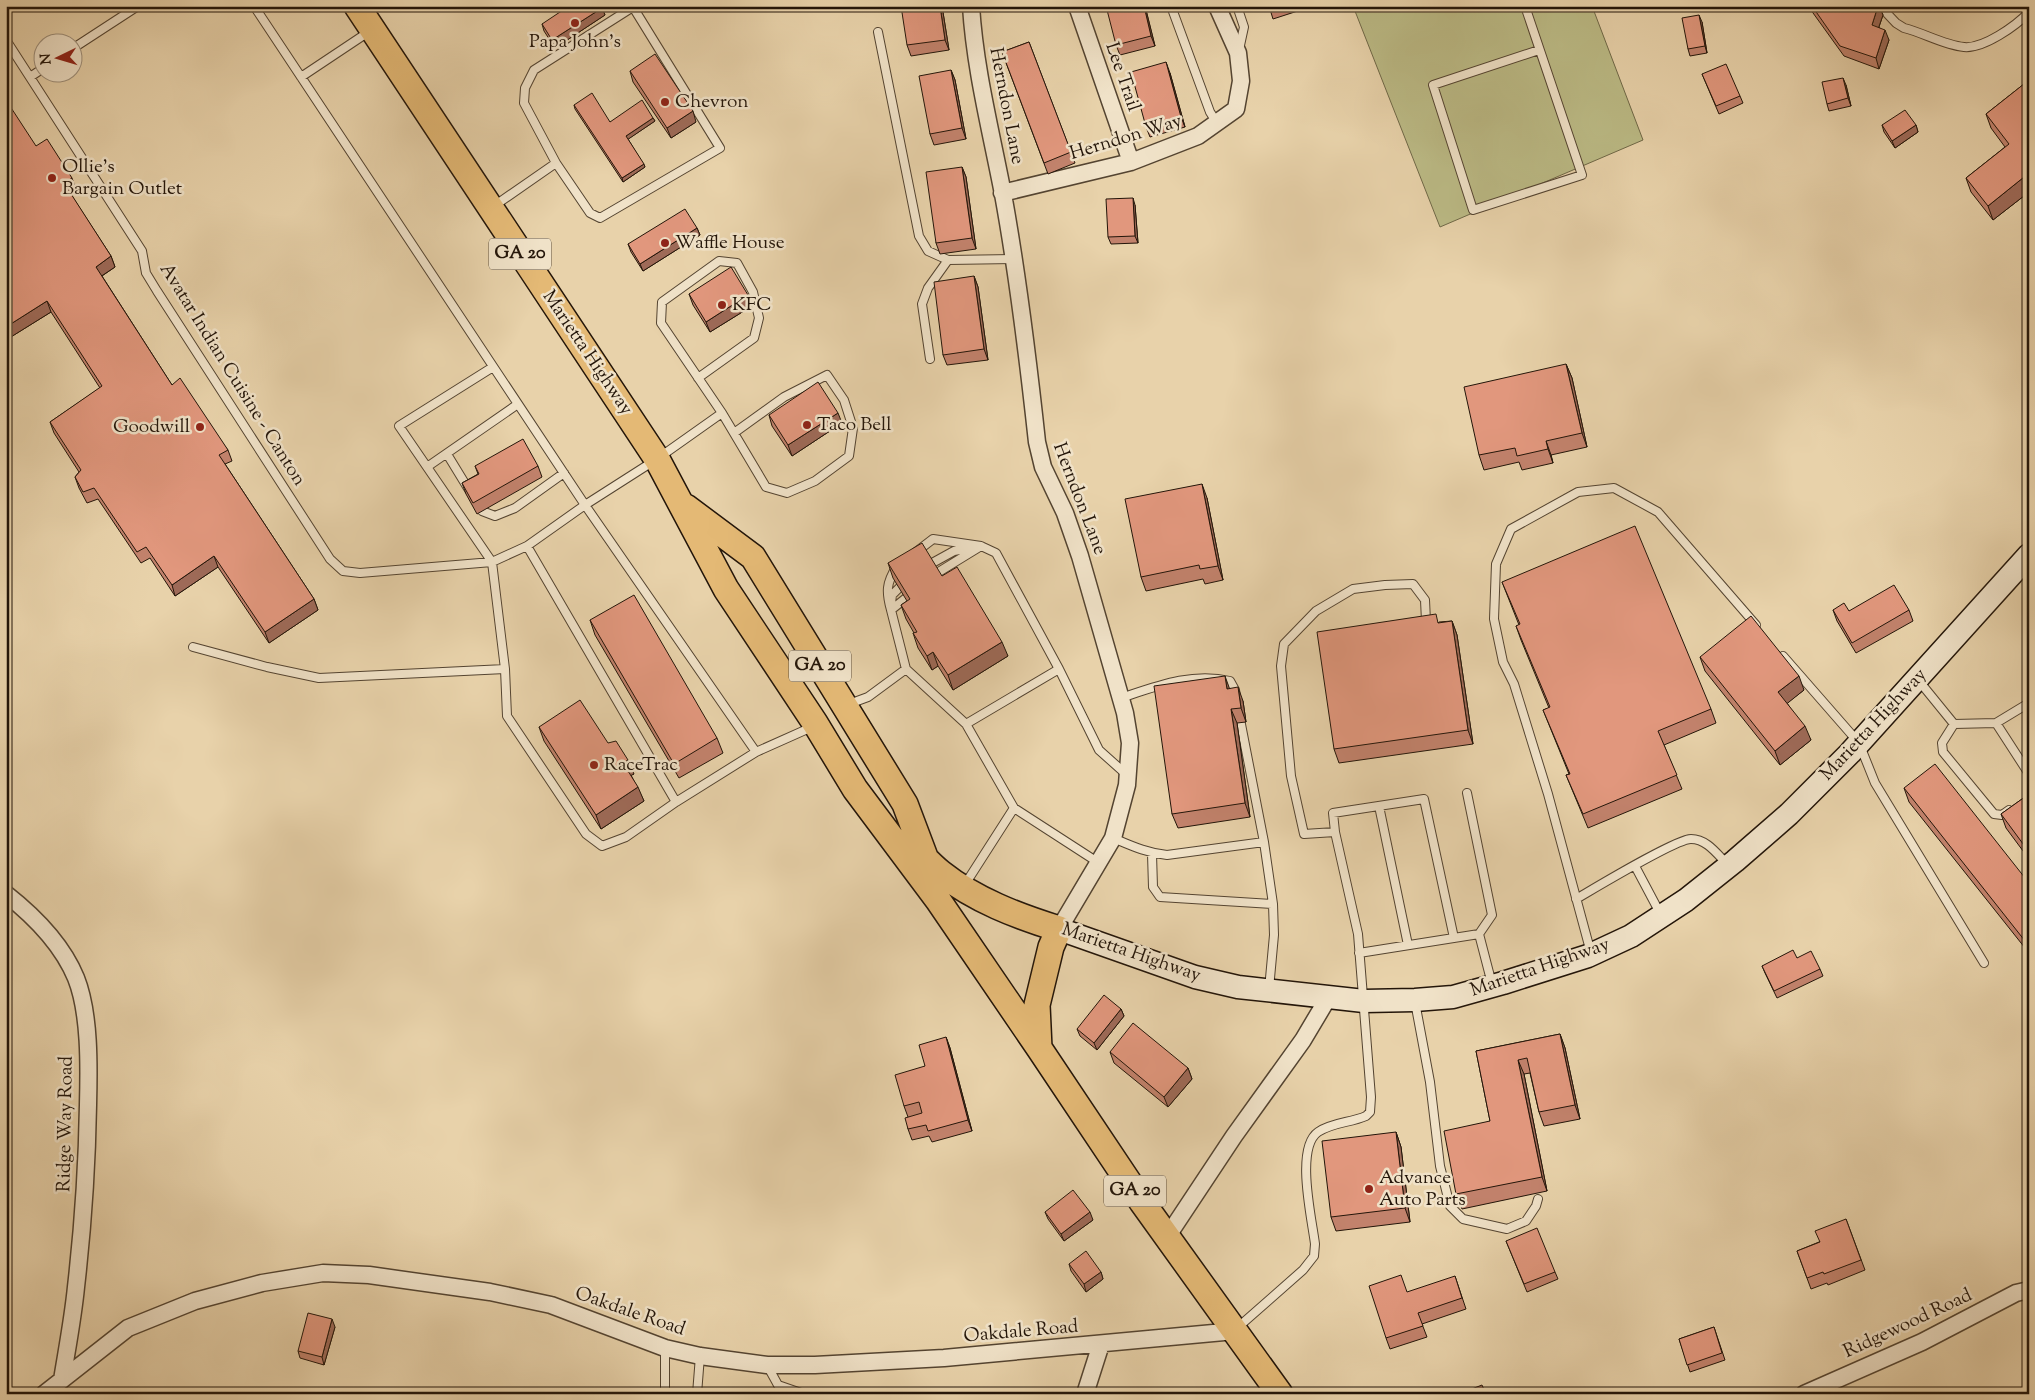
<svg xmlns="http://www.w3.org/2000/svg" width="2035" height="1400" viewBox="0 0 2035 1400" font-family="'Sorts Mill Goudy',serif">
<rect width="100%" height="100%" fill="#e8d2aa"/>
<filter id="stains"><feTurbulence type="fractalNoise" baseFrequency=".004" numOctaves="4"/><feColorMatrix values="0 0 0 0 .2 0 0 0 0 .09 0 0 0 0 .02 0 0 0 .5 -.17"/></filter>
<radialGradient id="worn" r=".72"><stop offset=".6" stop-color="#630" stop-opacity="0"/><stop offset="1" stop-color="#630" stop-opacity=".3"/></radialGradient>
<path fill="#bbba85" stroke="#6f6847" d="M1353,6h239l51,134 -203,87z"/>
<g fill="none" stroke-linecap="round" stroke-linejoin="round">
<g stroke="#544431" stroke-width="10">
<path id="lane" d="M254,6l331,499 171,247
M1171,6l39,106 7,11
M1237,6l7,21 -5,23
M1525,6l57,169 -109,35 -40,-125 106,-35
M1880,6l16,17 8,5c20,5 40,17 60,19 19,2 52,-21 65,-35
M878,32l41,204 9,15 20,9 66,-1
M6,40l136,211 4,22 11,18 173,268 13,12 17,2 132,-11 -93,-136 94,-59
M72,49l66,-43
M30,77l12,-8
M301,77l69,-46
M494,206l62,-43 -32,-60 1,-15 9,-18 99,-63 87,141 -120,70 -10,-5 -34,-50
M930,359l-8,-55 6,-16 20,-28
M698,378l56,-40 5,-20 -6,-26 -16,-29 -18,-2 -57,41 -1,21 61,90 -65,46 -72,46 -58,41 -35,16 13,107 2,47 79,118 16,12 24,-9 50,-35 80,-50 56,-25
M722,413l44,74 21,6 28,-12 34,-25 4,-28 -9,-28 -17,-25 -43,22 -50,36
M447,454l22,36
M6,458l1,1
M427,467l91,-63
M482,511l13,5 20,-8 49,-35
M527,546l149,256
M916,552l17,-13 48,7
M925,567l29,-16 21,-4
M937,573l44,-27 15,7 63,116 40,81 28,25
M906,598l-15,12 15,59
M891,603l1,-8 14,-14
M891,610c-5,-18 -5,-27 6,-44
M193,647l74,20 52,11 186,-9
M1783,656l76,87 16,40 109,180
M1919,681l35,43 42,-1 33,-20
M1121,698c36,-12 71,-26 109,-17l5,9 1,7
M849,704l19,-7 38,-28 60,55 48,84 85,55
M1239,714l25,128 9,62 1,31 -5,54
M1996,723l33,51
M966,724l93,-55
M1954,724l-12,19 1,9 51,62 8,1 7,-5
M1467,793l25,122 -13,19
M1379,806l29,139
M1335,832l-2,-19 91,-14 30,139
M1113,838c19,8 34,15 54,17l97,-13
M1152,854l1,33 7,10 113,7
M1635,866l26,49
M964,886l50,-78
M1576,899c19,-11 100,-60 115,-60 16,0 26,15 37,26
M1359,953l120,-19 13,50
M1591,953l-43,-159 -34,-110 -11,-22 -9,-43 2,-55 15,-35 67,-37 36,-4 44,24 98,113
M1415,1002l15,80 10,84 10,40 13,13 44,10 19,-8 10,-15 2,-7
M1236,1329l67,-59 11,-14 1,-12c-3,-25 -20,-96 3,-112 15,-10 32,-9 48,-16l4,-4 1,-15 -13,-163 -23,-102 -31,2 -13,-58 -10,-110 3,-22 32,-33 37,-22 32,-4 28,-1 12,16 1,21
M665,1348v46
M767,1365l11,20 26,9
M697,1394l3,-38"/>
</g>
<g stroke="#544431" stroke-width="19">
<path id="street" d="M971,6c4,64 20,125 32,188 15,82 25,165 34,248l6,25 22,46 15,43 45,157 5,30 -3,42 -14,53 -54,91
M1077,6l54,156
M1002,193l129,-31 67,-26 38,-27 5,-28 -3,-28 -21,-47
M6,894c28,22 56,50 70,84 14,35 13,89 12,127 -1,61 -5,121 -12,182 -3,31 -9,62 -14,93
M1167,1237l67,-101 69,-96 25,-42
M44,1394l84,-66 67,-27 67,-18 61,-10 46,2 121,17 61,13 114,43 35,8 67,9h48l129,-7 291,-27
M1085,1394l16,-50
M1804,1394l118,-52 94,-49 13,-3"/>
</g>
<g stroke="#231509" stroke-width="25">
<path id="secondary" d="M1059,929l136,48 43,10 126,14 51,-1 38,-3 50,-14 85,-27 43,-20 55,-36 49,-39 54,-47 61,-61 179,-198"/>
</g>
<g stroke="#231509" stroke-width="28">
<path id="primary" d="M357,6l300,453 69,130 89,134 40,66 83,111 101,148 103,154 138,192
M686,507l67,50 152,247 20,53
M913,846c9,9 18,19 28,27 34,27 76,43 118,56l-8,18 -14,58 2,43"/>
</g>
<use href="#lane" stroke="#f0e2c8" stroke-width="8"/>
<use href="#street" stroke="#f0e2c8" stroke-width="16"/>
<use href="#secondary" stroke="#f0e2c8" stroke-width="22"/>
<use href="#primary" stroke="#e4b975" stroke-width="25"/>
</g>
<path fill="#c2826c" stroke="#231509" d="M942,6l7,44 -38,6 -4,-11z
M1145,6l10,40 -35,9 -4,-10z
M1269,6h37l1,2 -34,11z
M1808,6h71l4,9 -4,12 10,13 -10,29 -35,-13z
M602,8l3,7 -50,33 -11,-17 -2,-7z
M1702,22l5,31 -17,3 -2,-7z
M1029,42l46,121 -27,11 -46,-122z
M951,70l4,10 11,59 -32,6 -4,-11z
M630,71l66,51 -25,16 -38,-56z
M1170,73l15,54 -35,10 -4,-10z
M1702,74l38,22 3,7 -24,11z
M2029,80v112l-36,28 -22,-28 -5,-14 39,-31 -14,-19 -5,-14z
M1846,85l5,21 -22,5 -2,-7z
M574,105l36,17 43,-4 2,3 -27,18 17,28 -22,15 -48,-73z
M1882,125h34l2,7 -23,16 -11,-16z
M36,146l36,32 4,11 -6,4 41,63 4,11 -13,9 70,109 56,65 4,11 -7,3 89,135 4,11 -49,33 -51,-76 -43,29 -25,-38 -9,5 -43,-64 -11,4 -8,-15 -4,-11 4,-5 -25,-39 -4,-11 50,-34 -49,-76 -45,28z
M962,167l4,10 10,72 -36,5 -4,-11z
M1135,205l3,38 -27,1 -3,-7z
M697,228l3,7 -57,36 -12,-19 -3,-8z
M974,276l4,11 10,73 -41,5 -4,-10z
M689,294l63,12 -42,26 -17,-27z
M1566,364l6,14 15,69 -36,8 2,8 -31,7 -3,-8 -35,8 -5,-15z
M769,415l73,8 -50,33 -20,-30z
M475,466h63l4,11 -65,37 -11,-20 -4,-11 16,-9z
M1207,498l16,82 -18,4 -2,-5 -57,12 -5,-14z
M888,563l54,13 66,80 -55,34 -15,-24 -6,4 -14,-22 -5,-15h1l-8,-14 -5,-14 6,-4 -14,-23z
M1502,582l209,127 5,14 -52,22 18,44 -94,39 -22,-53 3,-1 -26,-64 6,-2 -28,-68 -5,-14 3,-1z
M1833,610l16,1 60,-1 4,11 -57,32 -19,-32z
M590,620l127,118 6,15 -44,25 -84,-143z
M1452,621l5,14 16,109 -134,19 -5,-14 105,-127z
M1700,657l104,33 -17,13 24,37 -31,25 -75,-94z
M1230,688l13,13 3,21 -9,1 13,94 -72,11 -6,-14z
M539,727l95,47 -3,1 13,26 -43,28 -57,-88z
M1904,788l125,95v70l-120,-151z
M2029,794v65l-23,-31 -5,-14z
M1797,958l23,11 3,7 -46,22 -12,-25 -3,-7z
M1121,1009l3,7 -27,34 -17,-14 -3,-7z
M1560,1034l5,14 15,71 -36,7 -5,-14 -9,-39 -6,1 23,117 -85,18 -6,-15 34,-73 -14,-70z
M946,1037l4,11 22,83 -40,11 -3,-6 -17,4 -4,-11v-12l-4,-11 21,-40z
M1110,1052l78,16 4,11 -24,28 -54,-44z
M6,1099l5,37 -5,1z
M1396,1132l5,15 9,75 -74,9 -5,-14z
M1045,1212l48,8 -29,21 -16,-22z
M1846,1219l19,51 -37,15 -1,-2 -16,6 -14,-38 22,-9z
M1506,1241l49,31 3,7 -31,13z
M1069,1264l32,8 2,7 -17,13 -15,-21z
M1455,1276l11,33 -44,15 5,13 -37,12 -4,-11z
M335,1327l-11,38 -24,-7 -2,-7z
M1714,1327l11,33 -35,12 -11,-33z"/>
<path fill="#9e6a58" stroke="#231509" d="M940,6h2l7,44 -4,-10z
M1144,6h1l10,40 -4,-10z
M1878,6h1l4,9 -7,20 -4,-10z
M602,8l3,7 -50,33 -3,-8z
M1699,15l3,7 5,31 -2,-7z
M1885,30l4,10 -10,29 -3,-11z
M1166,62l4,11 15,54 -4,-10z
M951,70l4,10 11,59 -4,-11z
M1843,78l3,7 5,21 -3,-8z
M693,111l3,11 -25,16 -4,-10z
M653,118l2,3 -28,19 -1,-4z
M1916,125l2,7 -23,16 -3,-7z
M644,164l1,3 -22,15 -1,-4z
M962,167l4,10 10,72 -4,-11z
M2029,173v19l-36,28 -5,-14z
M1133,198l2,7 3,38 -3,-7z
M697,228l3,7 -57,36 -3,-7z
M111,256l4,11 -15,10 -4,-10z
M974,276l4,11 10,73 -4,-11z
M748,295l4,11 -42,26 -4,-10z
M47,301l4,11 -45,28v-13z
M1566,364l6,14 15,69 -5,-14z
M838,413l4,10 -50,33 -4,-11z
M1546,441l5,14 2,8 -5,-14z
M1202,484l5,14 16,82 -5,-14z
M214,556l4,11 -43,29 -3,-11z
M314,599l4,11 -49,33 -4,-11z
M1452,621l5,14 16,109 -5,-14z
M1002,642l6,14 -55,34 -5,-15z
M933,652l5,14 -6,4 -5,-14z
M1225,676l5,14 -3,-1z
M1799,676l5,14 -20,16 -6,-14z
M1238,687l5,14 3,21 -5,-14z
M1231,709l6,14 13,94 -5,-14z
M1805,726l6,14 -31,25 -5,-14z
M628,760l6,14 -6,3 -5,-14z
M638,787l6,14 -43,28 -5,-14z
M1121,1009l3,7 -27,34 -3,-7z
M1560,1034l5,14 15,71 -5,-14z
M946,1037l4,11 22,83 -4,-11z
M1518,1060l6,14 23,117 -5,-14z
M1188,1068l4,11 -24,28 -4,-10z
M6,1099l5,37 -3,-7 -2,-16z
M1396,1132l5,15 9,75 -5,-14z
M1090,1212l3,8 -29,21 -3,-7z
M1101,1272l2,7 -17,13 -2,-8z
M332,1319l3,8 -11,38 -2,-8z"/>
<path fill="#e1977d" stroke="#231509" d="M569,6h32l1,2 -50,32 -10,-16z
M901,6h39l5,34 -38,5z
M1106,6h38l7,30 -35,9z
M1812,6h66l-6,19 13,5 -9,28 -36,-12z
M1699,15l6,31 -17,3 -6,-31z
M1029,42l42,110 -27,11 -42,-111z
M655,54l38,57 -26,17 -37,-57z
M1166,62l15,55 -35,10 -15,-55z
M1726,64l14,32 -24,10 -14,-32z
M951,70l11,58 -32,6 -11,-58z
M1843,78l5,20 -21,6 -5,-22z
M2029,80v93l-41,33 -22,-28 43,-34 -23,-30z
M592,93l18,29 32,-22 11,18 -27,18 18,28 -22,14 -48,-73z
M6,100l30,46 11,-7 25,39 -8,5 47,73 -15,11 76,118 8,-7 48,72 -9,5 95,144 -49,33 -51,-76 -42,29 -26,-38 -9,5 -43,-64 -11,4 -8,-15 6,-7 -31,-48 52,-36 -55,-85 -41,26z
M1905,110l11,15 -24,16 -10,-16z
M962,167l10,71 -36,5 -10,-71z
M1133,198l2,38 -27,1 -2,-38z
M685,209l12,19 -57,36 -12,-20z
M731,267l17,28 -42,27 -17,-28z
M974,276l10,73 -41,6 -9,-73z
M1566,364l16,69 -36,8 2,8 -31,7 -2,-8 -36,7 -15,-68z
M818,382l20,31 -50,32 -19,-30z
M523,439l15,27 -65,37 -11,-20 17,-9 -4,-8z
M1202,484l16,82 -18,3 -1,-4 -58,12 -16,-78z
M1635,526l76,183 -53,22 19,44 -94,39 -17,-39 4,-1 -27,-64 7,-3 -34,-81 4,-2 -18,-42z
M922,543l20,33 15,-9 45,75 -54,33 -15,-23 -6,4 -14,-23 4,-1 -16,-27 9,-6 -22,-36z
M1894,585l15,25 -57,33 -19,-33 11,-7 5,8z
M634,595l83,143 -43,26 -84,-144z
M1436,614l2,9 14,-2 16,109 -134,19 -17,-117z
M1751,616l48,60 -21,16 27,34 -30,25 -75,-94z
M1225,676l2,13 11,-2 3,21 -10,1 14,94 -73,11 -18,-128z
M580,700l28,43 8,-2 12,19 -5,3 15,24 -42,28 -57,-88z
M1935,764l94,119v63l-125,-158z
M2029,794v58l-28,-38z
M1793,950l4,8 14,-7 9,18 -46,22 -12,-25z
M1104,995l17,14 -27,34 -17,-14z
M1133,1023l55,45 -24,29 -54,-45z
M1560,1034l15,71 -36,7 -12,-54 -9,2 24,117 -86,17 -12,-63 46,-10 -14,-70z
M946,1037l22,83 -40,11 -2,-6 -18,4 -3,-11 17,-5 -3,-11 -15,4 -9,-31 30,-9 -6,-21z
M6,1113l2,16h-2z
M1396,1132l9,76 -74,9 -9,-76z
M1073,1190l17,22 -29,22 -16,-22z
M1846,1219l15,41 -37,14 -1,-2 -16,6 -10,-27 23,-9 -5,-11z
M1537,1228l18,44 -31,12 -18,-43z
M1086,1251l15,21 -17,12 -15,-20z
M1401,1275l6,17 48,-16 7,22 -44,15 5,13 -37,12 -17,-52z
M308,1313l24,6 -10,38 -24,-6z
M1714,1327l8,26 -35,12 -8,-26z
M1482,1385l4,9h-27z"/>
<g fill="#8f2418" stroke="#f0e2c8" stroke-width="2">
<circle cx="575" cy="23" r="5"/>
<circle cx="665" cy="102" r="5"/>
<circle cx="52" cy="178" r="5"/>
<circle cx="665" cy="243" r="5"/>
<circle cx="722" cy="305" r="5"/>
<circle cx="807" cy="425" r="5"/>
<circle cx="200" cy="427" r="5"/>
<circle cx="594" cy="765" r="5"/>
<circle cx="1369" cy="1189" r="5"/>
</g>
<g text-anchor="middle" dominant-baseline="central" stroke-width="5" stroke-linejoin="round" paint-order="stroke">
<g fill="#f0e2c8" stroke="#605242" stroke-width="1">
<rect x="489" y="238.5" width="62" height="31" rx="4"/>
<rect x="789" y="650.5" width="62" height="31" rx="4"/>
<rect x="1104" y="1175.5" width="62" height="31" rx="4"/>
</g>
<g font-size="18" font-weight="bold" fill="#231509">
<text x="520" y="254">GA 20</text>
<text x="820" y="666">GA 20</text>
<text x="1135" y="1191">GA 20</text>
</g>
<g font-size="19" fill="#231509" stroke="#f0e2c8" text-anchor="start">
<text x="575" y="42" text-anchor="middle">Papa John's</text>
<text x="675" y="102">Chevron</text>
<text x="62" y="167">Ollie's<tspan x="62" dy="22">Bargain Outlet</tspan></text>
<text x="675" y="243">Waffle House</text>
<text x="732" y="305">KFC</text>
<text x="817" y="425">Taco Bell</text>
<text x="190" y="427" text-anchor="end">Goodwill</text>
<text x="604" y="765">RaceTrac</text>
<text x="1379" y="1178">Advance<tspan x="1379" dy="22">Auto Parts</tspan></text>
</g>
<g font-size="19" fill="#231509" stroke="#f0e2c8">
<text transform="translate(1122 77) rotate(71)">Lee Trail</text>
<text transform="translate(1006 106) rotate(79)">Herndon Lane</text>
<text transform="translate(1126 138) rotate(-17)">Herndon Way</text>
<text transform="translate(587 353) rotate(56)">Marietta Highway</text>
<text transform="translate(232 375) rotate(58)">Avatar Indian Cuisine - Canton</text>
<text transform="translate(1079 499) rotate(69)">Herndon Lane</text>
<text transform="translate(1874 725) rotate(-47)">Marietta Highway</text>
<text transform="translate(1131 953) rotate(19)">Marietta Highway</text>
<text transform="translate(1540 968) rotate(-19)">Marietta Highway</text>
<text transform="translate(66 1124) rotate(-89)">Ridge Way Road</text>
<text transform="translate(630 1312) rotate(19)">Oakdale Road</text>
<text transform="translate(1908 1324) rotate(-25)">Ridgewood Road</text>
<text transform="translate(1021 1332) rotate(-5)">Oakdale Road</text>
</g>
</g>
<rect width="2035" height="1400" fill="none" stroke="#e8d2aa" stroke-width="25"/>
<rect x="8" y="8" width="2020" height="1385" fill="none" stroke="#231509" stroke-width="2.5"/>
<rect x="12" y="12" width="2010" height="1375" fill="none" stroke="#231509"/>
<g transform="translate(58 58) rotate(265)"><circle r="24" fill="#f0e2c8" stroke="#9e907c"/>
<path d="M0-4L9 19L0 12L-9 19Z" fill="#8f2418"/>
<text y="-8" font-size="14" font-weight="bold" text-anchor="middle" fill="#231509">N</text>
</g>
<rect width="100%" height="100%" filter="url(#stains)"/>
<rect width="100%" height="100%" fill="url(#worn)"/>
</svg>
